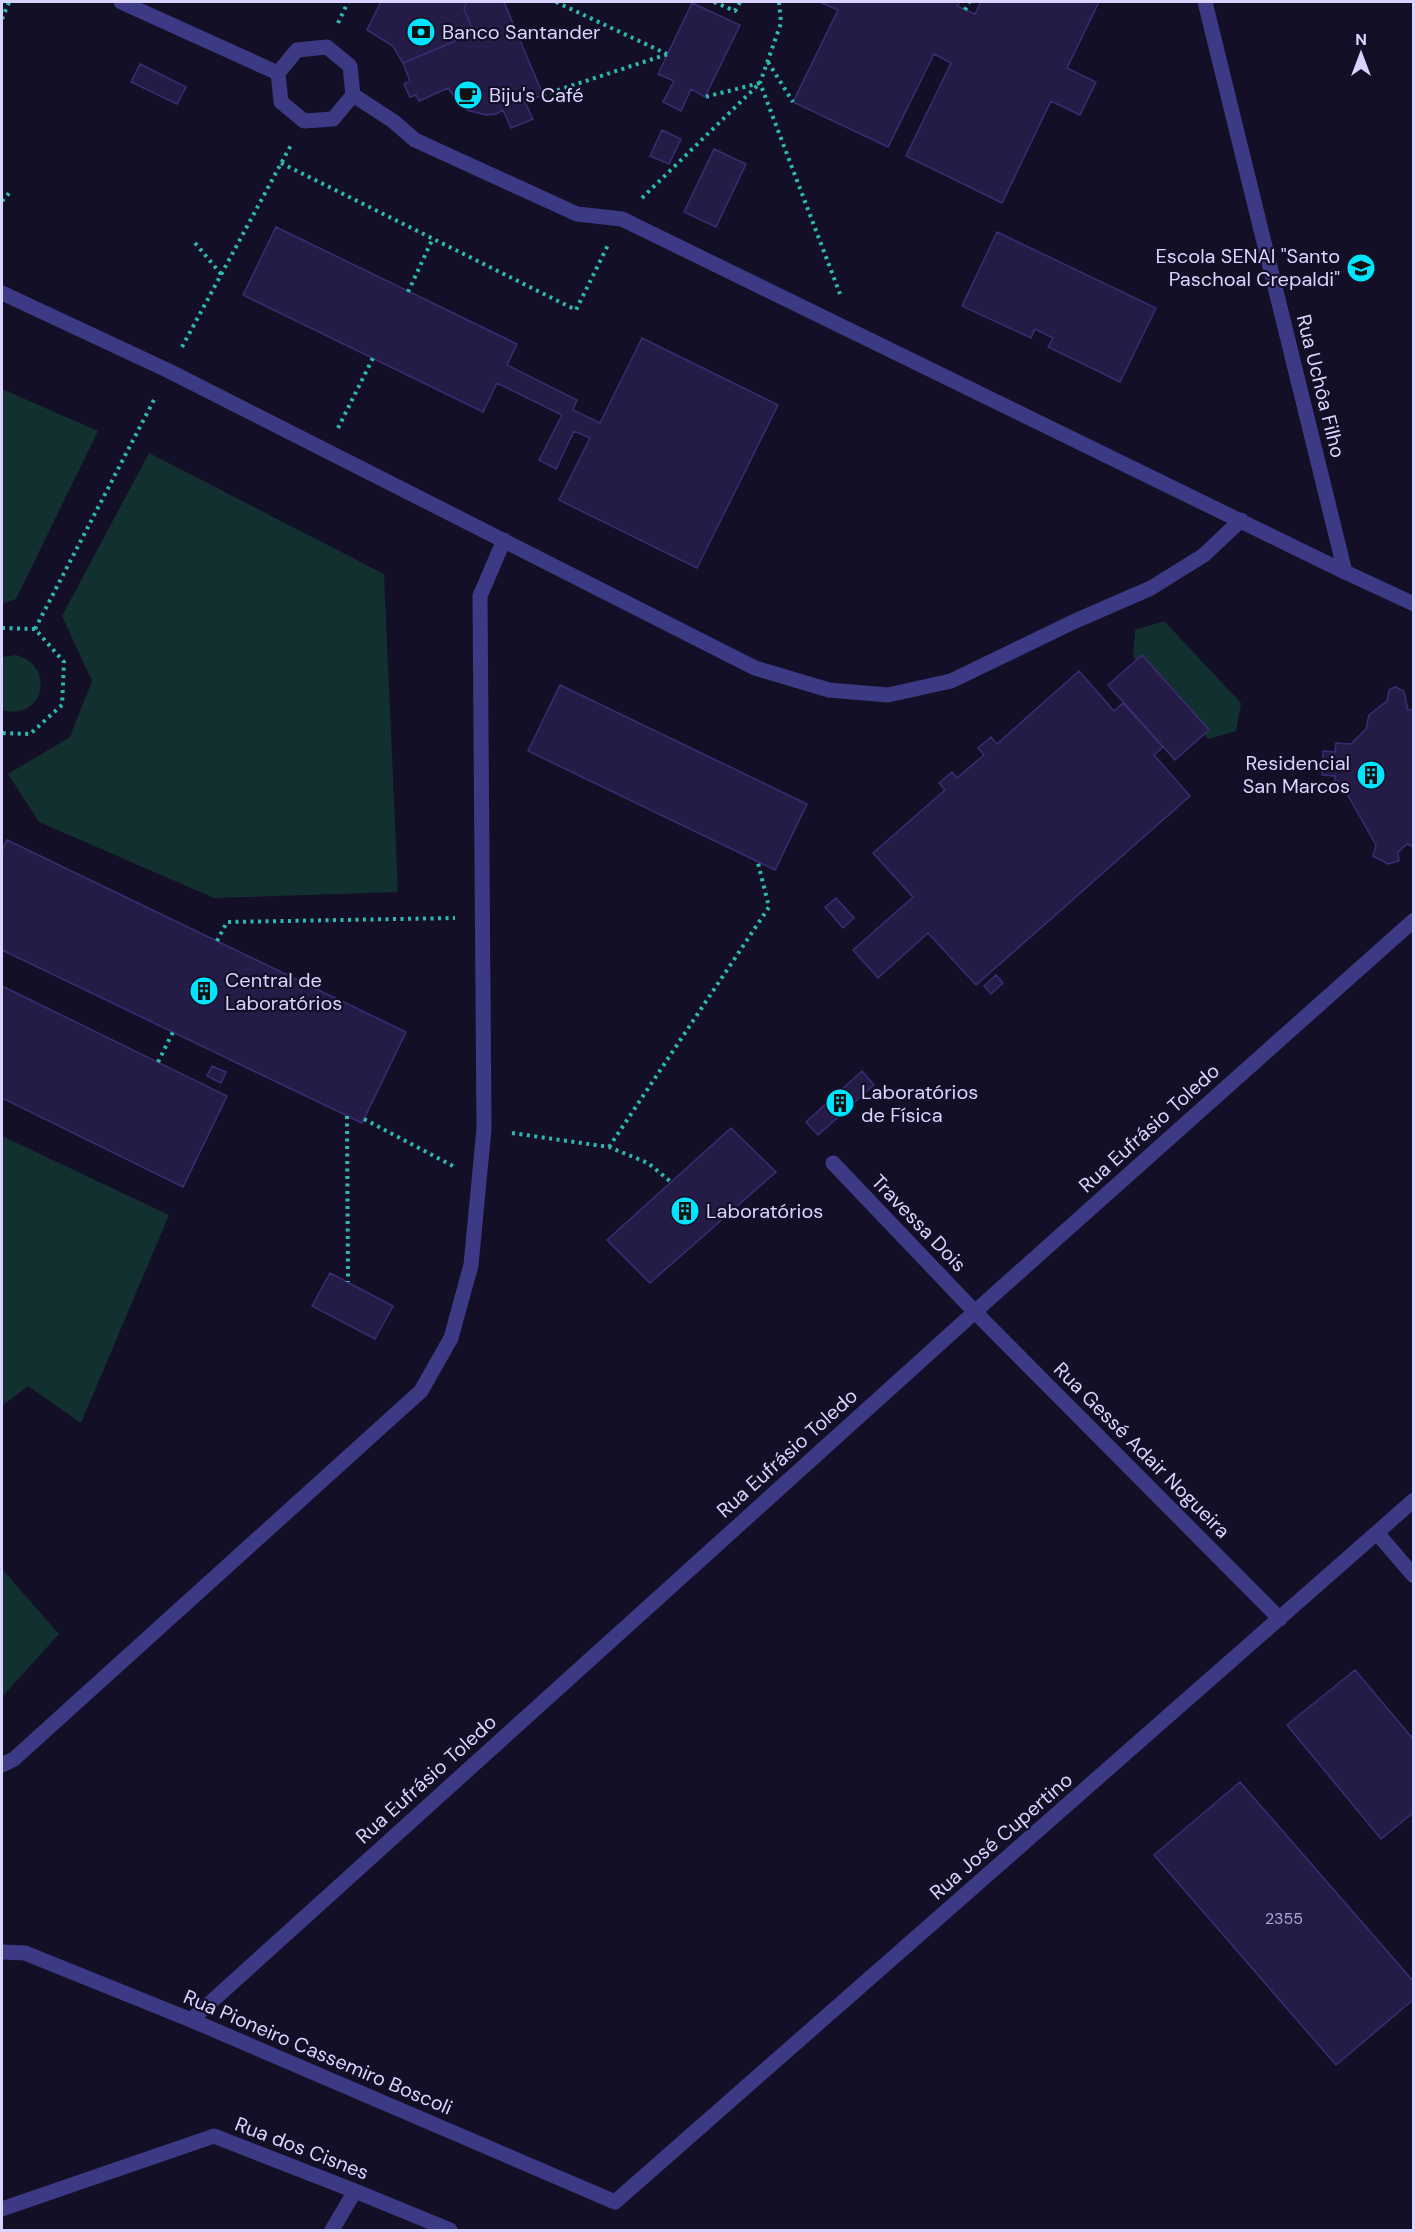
<svg xmlns="http://www.w3.org/2000/svg" width="1415" height="2232" viewBox="0 0 1415 2232" font-family="'DM Sans',sans-serif">
<rect width="100%" height="100%" fill="#130f26"/>
<path fill="#12302f" d="M2,389l96,42 -82,168 -14,5z
M149,453l235,121 14,318 -184,6 -175,-76 -31,-48 62,-37 22,-56 -30,-65z
M1164,621l77,82 -5,28 -28,8 -75,-82 2,-27z
M16,655c42,12 26,67 -14,55v-53z
M2,1136l167,79 -88,208 -53,-37 -26,20z
M2,1569l57,65 -57,63z"/>
<path fill="#241b47" stroke="#3b2d73" stroke-width="1.5" d="M381,2h86l-3,7 10,24 -71,30 -10,-17 -26,-16z
M467,2h37l39,93 -18,7 8,17 -22,9 -8,-18 -7,4 -10,1 -19,-5 -8,-6 -11,-16 -29,13 -3,-6 -6,2 -6,-13 6,-3 -7,-18 71,-30 -10,-24z
M820,2h140l-3,4 18,8 6,-12h118l-32,66 29,14 -16,33 -29,-14 -49,102 -96,-47 45,-93 -17,-9 -46,93 -95,-45 45,-92z
M692,3l48,22 -35,72 -14,-8 -10,22 -18,-9 11,-21 -16,-7z
M140,64l46,23 -9,17 -46,-22z
M662,130l19,9 -12,25 -19,-8z
M714,149l32,15 -30,63 -32,-15z
M276,227l241,117 -10,21 70,35 -4,10 27,13 42,-85 136,67 -81,163 -138,-68 31,-62 -16,-7 -18,38 -17,-9 23,-45 -65,-32 -14,29 -240,-117z
M997,232l159,76 -36,74 -72,-35 5,-9 -18,-9 -4,9 -69,-32z
M1142,655l67,75 -34,30 -67,-75z
M1079,671l35,40 9,-8 40,44 -9,8 36,41 -214,189 -48,-52 -50,45 -25,-28 60,-53 -40,-44 72,-63 -6,-7 13,-11 5,6 27,-23 -6,-7 13,-11 6,7z
M560,685l247,119 -32,66 -247,-119z
M1395,687l9,4 4,19h6v137l-7,-3 -9,8 1,9 -11,3 -15,-8 3,-11 -30,-53 -12,-1 1,-15 -13,-1 1,-24 12,1 1,-9 15,1 15,-15 3,-14 18,-14 2,-11z
M7,840l399,192 -44,91 -360,-173v-99z
M836,898l18,20 -11,10 -18,-21z
M996,975l7,8 -12,11 -7,-8z
M2,986l225,110 -44,91 -181,-89z
M212,1066l14,6 -5,11 -14,-7z
M862,1071l12,14 -56,50 -12,-13z
M731,1128l45,44 -126,111 -43,-43z
M330,1273l63,33 -18,33 -63,-33z
M1355,1670l59,70v72l-33,27 -94,-114z
M1240,1782l174,200v17l-78,66 -182,-210z"/>
<g fill="none" stroke-linecap="round" stroke-linejoin="round">
<path stroke="#2fb8b0" stroke-width="4" stroke-dasharray="3 4.5" stroke-linecap="butt" d="M556,2l111,52
M714,2l21,9 5,-9
M779,2l2,21 -21,60 80,211
M965,10l4,-8
M2,19l7,-17
M338,23l10,-21
M768,62l25,40
M543,95l125,-41
M281,163l295,147 32,-65
M642,198l118,-115 -55,14
M2,201l10,-11
M195,243l26,31
M408,292l25,-54
M182,347l109,-202
M338,428l35,-70
M2,628l33,1 29,33 -2,43 -32,29 -28,-1
M35,629l121,-233
M217,941l10,-19 228,-4
M158,1062l15,-30
M347,1116l1,166
M364,1119l89,47
M512,1133l97,14 39,16 23,19
M609,1147l160,-240 -11,-44"/>
<path stroke="#3d3a85" stroke-width="15" d="M121,2l157,71
M327,47l23,19 3,29 -20,24 -29,2 -23,-19 -3,-29 19,-23z
M353,95l40,26 22,19 162,74 45,5 723,353
M2,293l167,78 586,297 74,22 59,5 63,-14 122,-59 78,-34 53,-33 37,-35
M833,1163l142,149
M2,1765l12,-6 407,-368 30,-53 20,-73 13,-136 -4,-533 24,-56"/>
<path stroke="#3d3a85" stroke-width="15" d="M1205,2l140,570 69,32
M975,1312l305,307
M1377,1533l37,43
M2,1952l23,1 166,67 424,182 799,-702
M191,2020l807,-729 416,-371
M2,2209l212,-73 141,55 95,39
M332,2230l23,-39"/>
</g>
<defs>
<g id="bank-disc" transform="scale(1.5)"><circle r="9.5" fill="#00e5ff" stroke="#130f26"/><path d="M-6-4H6V4H-6ZM0-2.3a2.3 2.3 0 1 0 0 4.6a2.3 2.3 0 1 0 0-4.6Z" fill="#111"/></g>
<g id="cafe-disc" transform="scale(1.5)"><circle r="9.5" fill="#00e5ff" stroke="#130f26"/><path d="M-5.5-4.5H6V0H3Q3 3.5 0 3.5H-2.5Q-5.5 3.5-5.5 0ZM3-3.2v2h1.7v-2ZM-6 4.5H4V6H-6Z" fill="#111"/></g>
<g id="school-disc" transform="scale(1.5)"><circle r="9.5" fill="#00e5ff" stroke="#130f26"/><path d="M0-5L7-2L0 1L-7-2ZM-4 1L0 2.5L4 1V4Q0 6-4 4Z" fill="#111"/></g>
<g id="building-disc" transform="scale(1.5)"><circle r="9.5" fill="#00e5ff" stroke="#130f26"/><path d="M-4-6H4V6H1V3H-1V6H-4ZM-2.5-4.3h1.7v1.8h-1.7ZM.8-4.3h1.7v1.8H.8ZM-2.5-1h1.7V.8h-1.7ZM.8-1h1.7V.8H.8Z" fill="#111"/></g>
</defs>
<g fill-rule="evenodd">
<use href="#bank-disc" x="421" y="32"/>
<use href="#cafe-disc" x="468" y="95"/>
<use href="#school-disc" x="1361" y="268"/>
<use href="#building-disc" x="1371" y="775"/>
<use href="#building-disc" x="204" y="991"/>
<use href="#building-disc" x="840" y="1103"/>
<use href="#building-disc" x="685" y="1211"/>
</g>
<g text-anchor="middle" dominant-baseline="central" stroke-width="4.5" stroke-linejoin="round" paint-order="stroke">
<g font-size="16" fill="#aca6d1">
<text x="1284" y="1918">2355</text>
</g>
<g font-size="20" fill="#d9d4ff" stroke="#130f26" text-anchor="start">
<text x="442" y="32">Banco Santander</text>
<text x="489" y="95">Biju's Café</text>
<text x="1340" y="256" text-anchor="end">Escola SENAI "Santo<tspan x="1340" dy="23">Paschoal Crepaldi"</tspan></text>
<text x="1350" y="763" text-anchor="end">Residencial<tspan x="1350" dy="23">San Marcos</tspan></text>
<text x="225" y="980">Central de<tspan x="225" dy="23">Laboratórios</tspan></text>
<text x="861" y="1092">Laboratórios<tspan x="861" dy="23">de Física</tspan></text>
<text x="706" y="1211">Laboratórios</text>
</g>
<g font-size="20" fill="#d9d4ff" stroke="#130f26">
<text transform="translate(1321 386) rotate(76)">Rua Uchôa Filho</text>
<text transform="translate(1149 1128) rotate(-42)">Rua Eufrásio Toledo</text>
<text transform="translate(919 1223) rotate(46)">Travessa Dois</text>
<text transform="translate(1142 1450) rotate(45)">Rua Gessé Adair Nogueira</text>
<text transform="translate(787 1453) rotate(-42)">Rua Eufrásio Toledo</text>
<text transform="translate(426 1779) rotate(-42)">Rua Eufrásio Toledo</text>
<text transform="translate(1001 1836) rotate(-41)">Rua José Cupertino</text>
<text transform="translate(318 2052) rotate(23)">Rua Pioneiro Cassemiro Boscoli</text>
<text transform="translate(302 2148) rotate(21)">Rua dos Cisnes</text>
</g>
</g>
<rect width="1415" height="2232" fill="none" stroke="#d9d4ff" stroke-width="6"/>
<g transform="translate(1361 54)" stroke="#130f26" stroke-width="4.5" paint-order="stroke">
<path d="M0-4.5L10 22L0 15L-10 22Z" fill="#d9d4ff"/>
<text y="-9" font-size="16" font-weight="bold" text-anchor="middle" fill="#d9d4ff">N</text>
</g>
</svg>
